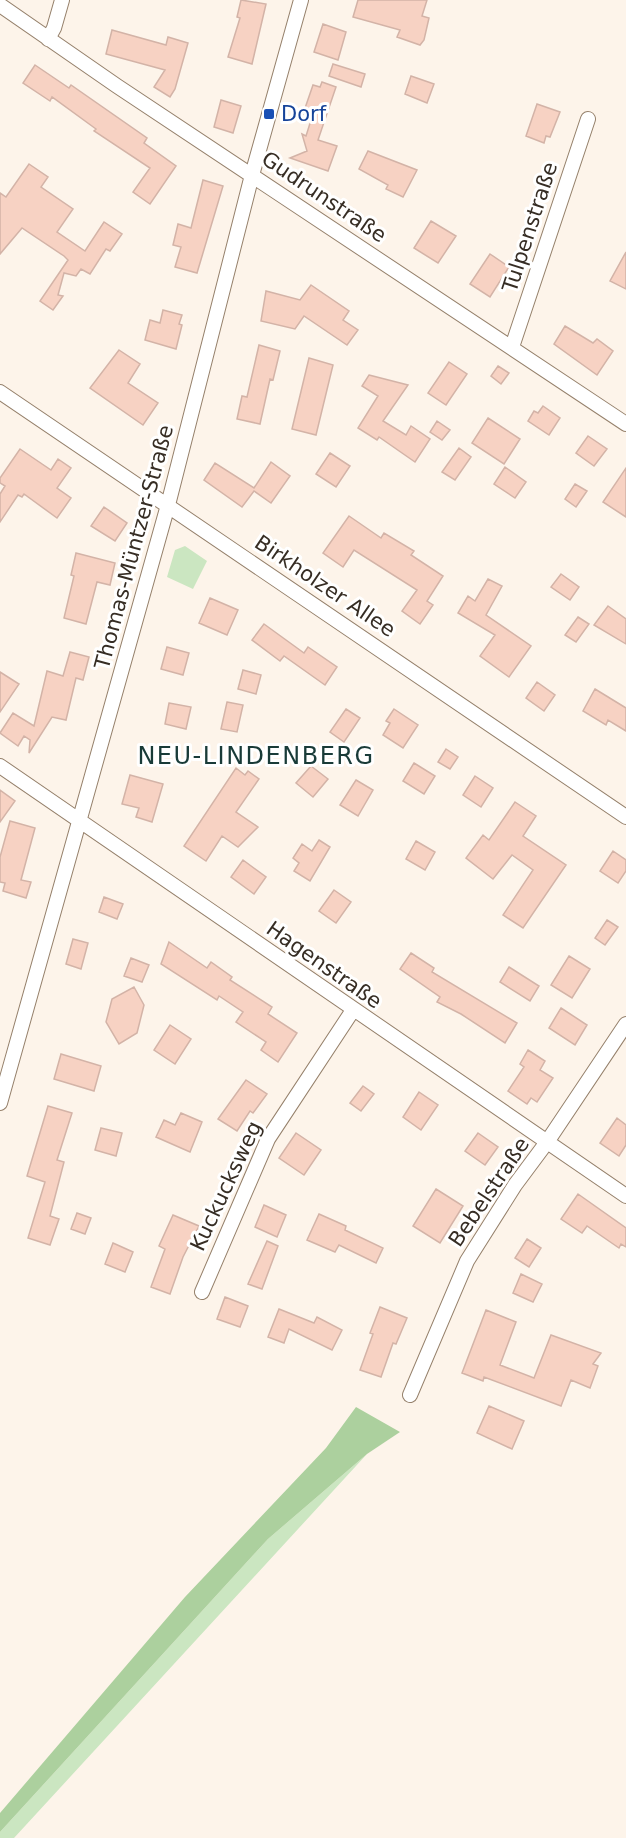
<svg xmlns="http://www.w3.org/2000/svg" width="626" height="1838" viewBox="0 0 626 1838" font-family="'DejaVu Sans',sans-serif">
<rect width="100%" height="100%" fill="#fdf4ea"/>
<path fill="#cbe6c1" d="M185,546l22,15 -14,28 -26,-12 8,-27z
M367,1454l-353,384h-14v-6l268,-293z"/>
<path fill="#acd09e" d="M356,1407l44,25 -33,22 -99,85 -268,293v-19l185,-216 141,-149z"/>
<path fill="#f7d2c3" stroke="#d3b3a7" stroke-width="1.5" d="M241,0l25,4 -14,60 -24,-7 12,-39 -3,-1z
M358,0h69l-5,16 7,2 -5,22 -4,5 -23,-8 3,-7 -47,-13z
M323,24l23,8 -8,28 -24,-8z
M112,30l54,15 2,-8 20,6 -13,46 -5,8 -16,-10 11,-17 -59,-16z
M333,64l32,10 -4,13 -32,-11z
M35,65l34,23 2,-3 76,53 -3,5 32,23 -26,38 -17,-12 17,-24 -56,-37 2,-2 -44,-32 -2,4 -27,-18z
M411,76l23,8 -7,19 -22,-9z
M322,82l14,5 -18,53 19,6 -9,25 -38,-13 17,-7 -5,-17 4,2 6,-19 -9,-3 10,-29 7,2z
M221,100l20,6 -8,27 -19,-6z
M537,104l23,8 -10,25 -4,-1 -2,7 -18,-7z
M368,151l49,19 -14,27 -17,-8 2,-4 -29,-16z
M29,164l19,13 -7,10 32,22 -16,23 28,19 19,-29 18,12 -12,17 -4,-2 -16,25 -9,-5 -5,7 -12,-3 -6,22 5,1 -10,14 -13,-9 28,-41 -4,-4 -42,-28 -22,26v-61l6,4z
M203,180l20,6 -26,87 -22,-6 6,-20 -8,-2 5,-21 13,4z
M431,221l25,15 -18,27 -24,-15z
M626,252v37l-16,-8z
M490,254l19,13 -19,30 -20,-13z
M311,285l38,26 -6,9 15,10 -11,15 -43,-29 -9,13 -34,-8 5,-30 34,9z
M163,310l19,5 -3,9 3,1 -6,24 -31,-9 5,-20 10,3z
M565,326l28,17 4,-4 16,12 -16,24 -43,-31z
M259,345l21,6 -7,29 -3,-1 -10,45 -23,-5 5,-23 5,1z
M119,350l21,14 -12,19 30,20 -15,22 -53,-37z
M309,358l24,7 -17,70 -24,-6z
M449,362l18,12 -21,31 -18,-12z
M498,366l11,7 -8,11 -10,-8z
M369,375l39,10 -25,36 23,14 5,-9 19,13 -15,23 -36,-25 -2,3 -19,-12 20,-32 -16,-10z
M543,406l17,12 -11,17 -21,-14 6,-10 4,2z
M488,418l32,21 -16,25 -32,-21z
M437,421l13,9 -8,10 -12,-8z
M588,436l19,13 -13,17 -18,-13z
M459,448l12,9 -16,23 -13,-8z
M20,449l31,21 7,-11 13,9 -14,20 14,10 -14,20 -33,-24 -2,3 -4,-2 -18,27v-28l5,-8 -5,-3v-5z
M330,453l20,13 -14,21 -20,-13z
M271,462l19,14 -19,27 -17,-12 -12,16 -38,-27 11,-17 39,25z
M505,467l21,15 -11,16 -21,-14z
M626,468v49l-23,-15z
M575,484l12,7 -11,16 -11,-8z
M104,507l23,16 -12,18 -24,-15z
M349,516l32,22 3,-5 30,18 -3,4 32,21 -16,25 6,4 -13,19 -18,-13 15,-21 -63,-40 -11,17 -20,-14z
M76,553l39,10 -5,22 -13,-3 -11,42 -22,-6 10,-42 -3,-1z
M561,574l18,13 -9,13 -19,-13z
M488,579l14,7 -16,29 45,31 -22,31 -29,-21 15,-21 -37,-22 10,-17 7,5z
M210,598l28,12 -11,25 -28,-12z
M608,606l18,13v25l-32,-19z
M578,617l11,7 -13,18 -11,-7z
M264,624l40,29 4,-6 29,20 -12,18 -41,-29 -4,5 -28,-21z
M167,647l22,6 -6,22 -22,-6z
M70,652l19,5 -6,23 -7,-2 -10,42 -14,-3 -23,36 1,-13 -6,-4 -6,10 -18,-13 13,-20 21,13 13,-55 16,5z
M243,670l18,5 -5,19 -18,-5z
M0,672l19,12 -19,28z
M537,682l18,13 -11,16 -18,-13z
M595,689l31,19v23l-18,-11 -2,5 -23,-14z
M227,702l16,3 -6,27 -16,-3z
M169,703l22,4 -5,22 -21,-5z
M346,709l14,9 -16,24 -14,-10z
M394,709l24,16 -15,23 -20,-13 7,-12 -4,-2z
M446,749l12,8 -8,12 -12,-7z
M414,763l21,13 -11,18 -21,-13z
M311,766l17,13 -15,18 -17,-14z
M236,768l9,7 3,-4 11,8 -23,33 22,15 -20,20 -16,-11 -16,25 -22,-15z
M130,775l33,9 -11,38 -16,-5 3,-9 -17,-4z
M475,776l18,12 -12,19 -18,-12z
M356,780l17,10 -15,26 -18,-11z
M0,790l15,11 -15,21z
M515,802l21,14 -13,20 43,29 -43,63 -20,-13 30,-45 -21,-15 -19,24 -27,-21 17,-23 6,5z
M10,821l25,7 -14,52 10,2 -5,16 -23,-7 2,-8 -5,-1v-25z
M319,840l11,7 -20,34 -16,-10 5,-8 -6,-5 9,-14 10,7z
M416,841l19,11 -10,18 -19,-11z
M613,851l13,9v11l-8,12 -18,-12z
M243,860l23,17 -12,17 -23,-17z
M334,890l17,12 -15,21 -17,-12z
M104,897l19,7 -6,15 -18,-7z
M607,920l11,7 -13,18 -10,-7z
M73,939l15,4 -7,26 -15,-5z
M169,942l38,26 4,-6 21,15 -2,3 42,27 -4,7 29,19 -19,29 -17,-12 5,-8 -30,-20 7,-10 -24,-16 -2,4 -56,-36z
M411,953l23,15 -2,4 85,51 -12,20 -44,-29 -24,-12 3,-5 -40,-28z
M569,956l21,13 -18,29 -21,-13z
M131,958l18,7 -7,17 -18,-6z
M509,967l30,19 -9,15 -30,-19z
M134,987l10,18 -7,28 -18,11 -13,-22 6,-23z
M561,1008l26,17 -12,20 -26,-17z
M170,1025l21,14 -16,25 -21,-14z
M528,1050l17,11 -5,9 13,8 -16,24 -6,-4 -4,6 -19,-13 16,-24 -4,-3z
M61,1054l40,12 -7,25 -40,-12z
M246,1080l21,14 -14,19 -3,-2 -13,20 -19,-12z
M363,1086l11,8 -13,17 -11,-8z
M419,1092l19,13 -17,25 -18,-13z
M48,1106l24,7 -15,47 7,2 -14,54 9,3 -9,26 -22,-7 17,-56 -18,-6z
M181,1113l21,9 -12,30 -34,-15 8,-17 11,5z
M617,1118l9,7v20l-7,11 -19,-13z
M101,1128l21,5 -6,23 -21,-6z
M296,1133l25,17 -17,25 -25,-17z
M478,1133l20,14 -13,18 -20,-14z
M436,1189l27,17 -23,37 -27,-17z
M578,1194l48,34v19l-5,-3 -2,4 -32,-22 -5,7 -21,-14z
M264,1205l22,10 -9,22 -22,-10z
M77,1213l14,5 -6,16 -14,-5z
M319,1214l27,12 -1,4 38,18 -7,15 -37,-18 -4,7 -28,-12z
M173,1215l26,11 -16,31 -13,37 -19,-7 14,-38 -6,-3z
M527,1239l14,9 -12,19 -14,-9z
M267,1241l11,5 -16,43 -14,-5z
M113,1243l20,9 -8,20 -20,-8z
M521,1274l21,10 -9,18 -20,-9z
M225,1297l23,9 -8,21 -23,-8z
M380,1307l27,11 -11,26 -3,-1 -12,34 -21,-7 13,-36 -3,-1z
M279,1309l35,14 3,-6 25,13 -10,20 -43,-21 -5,14 -16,-6z
M486,1310l30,12 -16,43 34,13 17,-43 50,18 -8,11 5,2 -8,22 -19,-8 -10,26 -77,-29 -1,4 -21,-8z
M489,1406l35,15 -12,28 -35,-16z"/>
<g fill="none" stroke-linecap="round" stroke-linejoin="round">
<g stroke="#95806b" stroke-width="16">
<path id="street" d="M0,5l117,81 509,338
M48,39l6,-11 8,-28
M512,347l76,-228
M0,392l626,425
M0,766l626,430
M0,1103l168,-598 84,-330 49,-175
M202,1292l66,-153 85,-129
M410,1395l57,-134 48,-76 32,-43 79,-118"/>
</g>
<use href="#street" stroke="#fff" stroke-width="14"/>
</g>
<rect fill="#1a4fb4" stroke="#fff" stroke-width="2" x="263" y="108" width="12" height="12" rx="3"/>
<g text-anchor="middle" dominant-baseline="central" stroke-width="6" stroke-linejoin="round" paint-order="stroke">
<g font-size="21" fill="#164399" stroke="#fff" text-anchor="start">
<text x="281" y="114">Dorf</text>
</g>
<g font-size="21" fill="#362d24" stroke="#fff">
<text transform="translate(324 197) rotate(34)">Gudrunstraße</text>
<text transform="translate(530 227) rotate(-72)">Tulpenstraße</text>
<text transform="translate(134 547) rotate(-75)">Thomas-Müntzer-Straße</text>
<text transform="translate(325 586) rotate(34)">Birkholzer Allee</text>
<text transform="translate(324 965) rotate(35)">Hagenstraße</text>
<text transform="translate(226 1186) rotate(-65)">Kuckucksweg</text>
<text transform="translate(489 1192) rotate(-56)">Bebelstraße</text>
</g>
<g font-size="24" letter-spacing="1.5" fill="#193b38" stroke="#fff">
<text x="256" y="756">NEU-LINDENBERG</text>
</g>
</g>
</svg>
